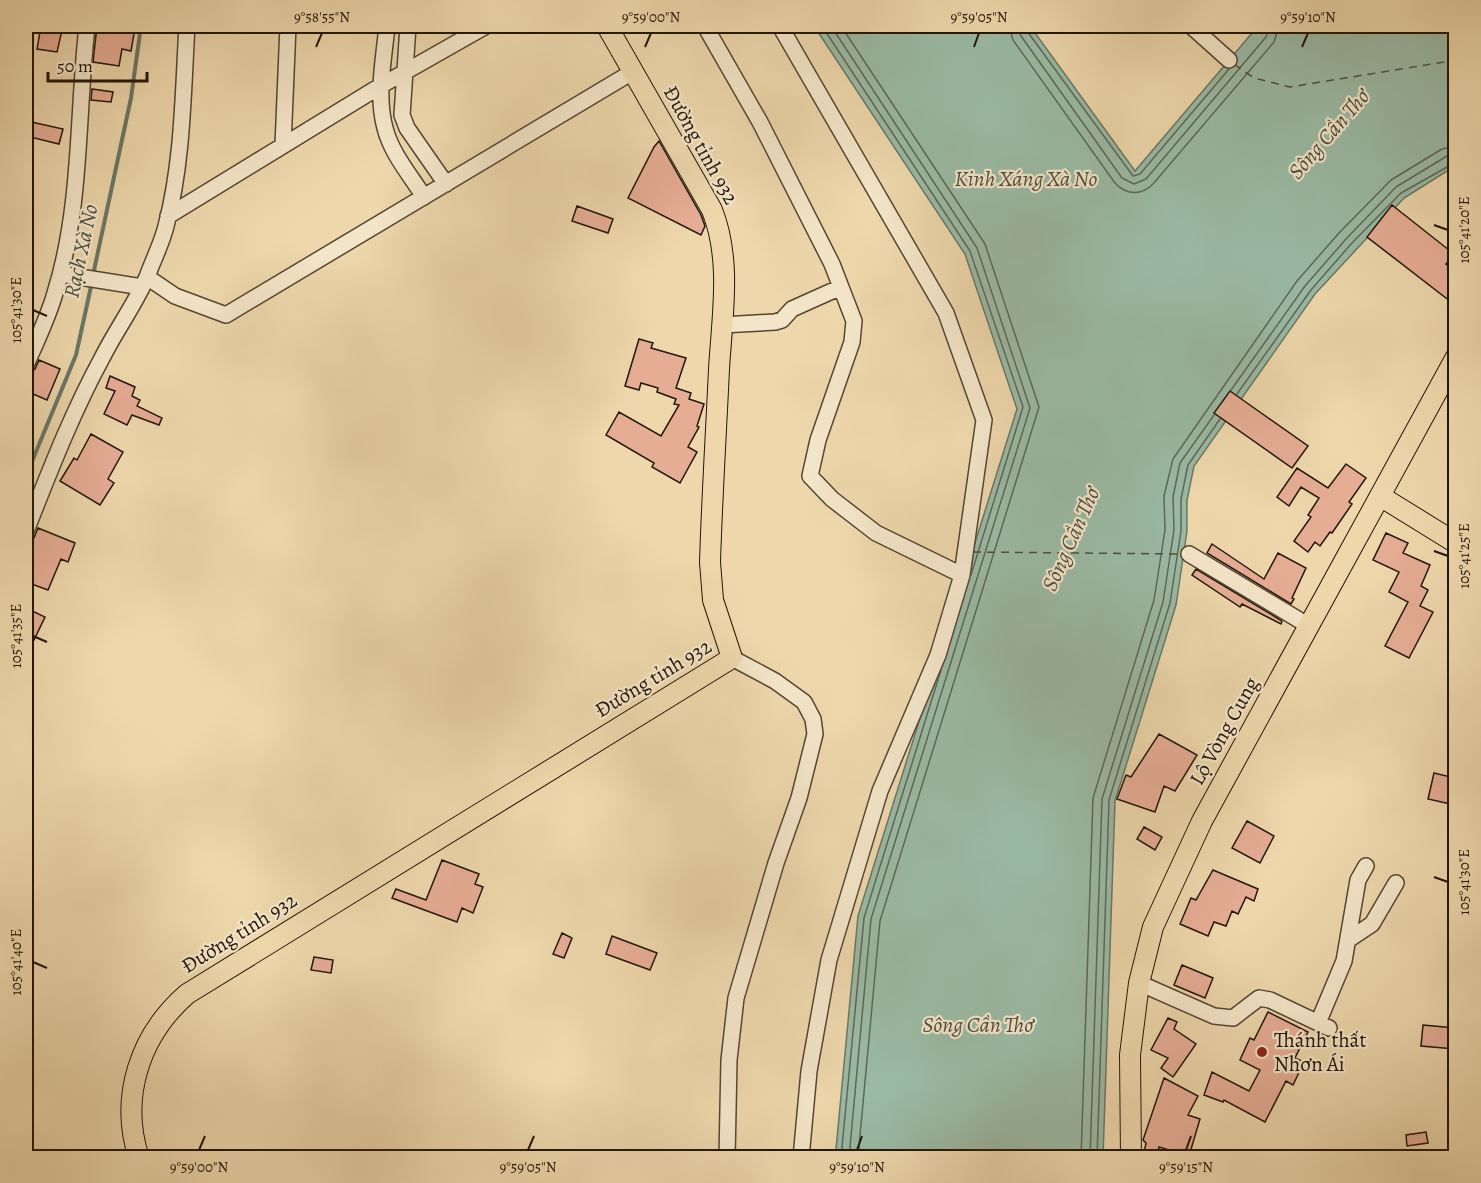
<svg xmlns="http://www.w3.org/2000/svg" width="1481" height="1183" viewBox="0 0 1481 1183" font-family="Alegreya,serif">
<rect width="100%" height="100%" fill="#edd7ab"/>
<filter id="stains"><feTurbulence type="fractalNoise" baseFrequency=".00333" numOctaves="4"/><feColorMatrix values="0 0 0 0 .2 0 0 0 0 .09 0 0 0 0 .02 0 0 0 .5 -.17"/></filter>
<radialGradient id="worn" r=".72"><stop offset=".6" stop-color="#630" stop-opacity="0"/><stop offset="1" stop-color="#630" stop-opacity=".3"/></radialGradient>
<path fill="#9abaa5" stroke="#6a7867" stroke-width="1.5" d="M814,26h216l105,145 123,-145h197v140l-51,32 -89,96 -121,172 -7,34v31l-11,74 -61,196 -12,356 -264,1 -3,-9 22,-233 159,-507 -52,-155z"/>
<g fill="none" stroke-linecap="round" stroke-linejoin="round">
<path stroke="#5e6858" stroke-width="1.5" d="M822,26l148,225 53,156 -52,168
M831,26l146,222 53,160 -159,511 -21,228 2,11
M841,26l144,218 54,163 -159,514 -21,225 2,12
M1009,26l4,14 102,143c11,12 26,13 38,1l121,-142 5,-16
M1018,26l3,10 101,142 12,6 12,-5 120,-142 4,-11
M1026,26l1,5 106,145 7,-2 89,-105
M1231,390l74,-104 41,-47 50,-52 51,-31 9,-1
M1237,394l74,-104 40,-46 50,-51 55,-31
M844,1158l-2,-11 22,-229 77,-248
M1081,1158l12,-360 61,-198 11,-70 -1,-34 9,-37 124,-178 42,-48 52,-53 51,-31 14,-3
M1090,1158l12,-359 61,-197 11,-72 -1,-33 7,-34 34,-48
M1097,1158l12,-358 61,-197 11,-72v-32l7,-34 32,-46"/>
<path stroke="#6a7867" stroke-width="4" d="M93,275l38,-177 10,-72
M26,476l50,-121 16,-73"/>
<path stroke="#4c4f40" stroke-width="1.5" stroke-dasharray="8 6" stroke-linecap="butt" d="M1234,64l20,14 36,9 166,-27
M973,552l208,2"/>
</g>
<path fill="#e6ad95" stroke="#22150a" stroke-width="1.5" d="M41,26h22l-6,26 -20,-3z
M97,26l38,2 -4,23 -9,-2 -3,17 -26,-4z
M92,89l21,3 -2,10 -20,-2z
M27,121l36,8 -4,15 -33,-8z
M659,141l42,74 4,11 -4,9 -73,-37 26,-51z
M1392,205l62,49 -8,10 9,7v34l-88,-68z
M577,206l36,13 -5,14 -36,-12z
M639,339l14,4 -2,5 35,10 -10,30 15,5 -2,6 15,5 -7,22 2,1 -11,20 9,5 -17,31 -28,-16 2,-4 -48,-28 13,-23 42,24 18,-31 -5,-1 2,-5 -19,-7 1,-4 -17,-5 -2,7 -14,-4z
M39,360l21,9 -13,31 -21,-9v-14l9,-8z
M110,376l25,11 -3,9 8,4 -3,6 25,12 -3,7 -27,-10 -5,10 -23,-11 11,-23 -9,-3z
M1230,391l78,55 -16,22 -78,-55z
M91,434l32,18 -15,27 6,4 -14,22 -40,-24 14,-23 3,2z
M1346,464l20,14 -17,24 3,2 -20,29 -2,-1 -10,14 -5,-4 -7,10 -14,-11 17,-24 -3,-2 11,-17 -18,-11 -12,19 -12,-9 20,-29 31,20z
M38,528l37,15 -7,19 -7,-3 -13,31 -22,-8v-25z
M1386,533l22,10 -5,10 27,12 -9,21 7,4 -8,16 13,6 -24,46 -24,-12 23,-44 -19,-10 10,-20 -26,-12z
M1212,544l52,35 14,-26 28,15 -14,30 2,1 -3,5 -84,-51z
M1196,569l86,52 -1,3 -39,-20 -2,3 -48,-32z
M26,608l19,9 -11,23 -8,-4z
M1159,734l38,21 -22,36 -11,-5 -9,26 -38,-13 9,-24 5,2z
M1434,773l21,5v27l-27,-6z
M1247,821l27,15 -14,27 -28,-15z
M1144,827l18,10 -7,13 -18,-11z
M442,860l37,14 -4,10 8,3 -10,26 -11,-5 -5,14 -65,-24 4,-9 30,11z
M1213,870l45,19 -4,12 -8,-4 -8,17 -6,-3 -6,15 -12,-4 -6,14 -28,-12 11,-26 5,2z
M562,933l10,5 -8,20 -11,-4z
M612,936l45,17 -7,17 -44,-16z
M314,957l19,3 -2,13 -20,-3z
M1182,965l31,13 -8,20 -31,-13z
M1268,1012l40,20 -13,26 9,4 -11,23 -7,-4 -21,41 -41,-22 -1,2 -19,-7 8,-23 37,19 11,-21 -20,-10 10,-22 4,2z
M1168,1018l9,4 -3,7 22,15 -23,33 -12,-9 7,-10 -17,-8z
M1423,1025l32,3v21l-34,-3z
M1164,1078l34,18 -10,19 12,4 -11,37 -30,-9 -2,11h-14l3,-15 -3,-3z
M1426,1132l2,11 -21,3 -1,-11z"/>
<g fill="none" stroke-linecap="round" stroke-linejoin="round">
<g stroke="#554632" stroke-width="18">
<path id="minor" d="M187,26c-4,65 -4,136 -21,200 -4,17 -13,34 -19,51l28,19 51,19 408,-244
M387,26c-3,32 -11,70 -2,102 6,25 26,48 39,69
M408,26l-6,89 5,13 39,56
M705,26l55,96 72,142 22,57 -2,21 -34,98 -8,36 22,23 44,34 86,42
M780,26l166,287 38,107 -22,155 -24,80 -58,136 -51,169 -20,111 -8,87
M1191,26l38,34
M283,145l5,-119
M168,216l214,-131 104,-59
M61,274l81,13
M722,325l53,-3 7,-2 10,-11 49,-22
M26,365c10,-23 22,-47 29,-72 27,-87 22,-178 32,-267
M26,531c23,-58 46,-118 76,-173 14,-28 32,-52 45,-81
M1189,554l120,72
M1348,940l24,-16 24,-41
M1139,983l75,33 19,2 26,-20 11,2 59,28
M1318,1023l26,-62 14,-81 8,-14
M727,1158l2,-98 7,-62 40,-135 23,-65 16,-64 -2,-15 -9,-17 -29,-21 -43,-23"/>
</g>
<g stroke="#22150a" stroke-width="22">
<path id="major" d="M1380,496l76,47
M139,1158c-20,-61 1,-123 48,-164l545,-336 -19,-58 -3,-38c2,-64 6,-128 9,-193 3,-52 13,-109 -7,-159l-105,-184
M1131,1158l-1,-103 9,-72 14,-56 49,-106 254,-464"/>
</g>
<use href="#minor" stroke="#f3e5c8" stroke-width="15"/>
<use href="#major" stroke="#edd7ab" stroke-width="20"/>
</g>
<path fill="none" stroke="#22150a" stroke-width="2" d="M316,47l6,-14M645,47l6,-14M974,47l5,-14M1302,47l6,-14M1434,225l14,5M33,310l14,6M1434,551l14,5M33,636l14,6M1434,877l14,5M33,962l14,6M199,1150l6,-14M528,1150l6,-14M857,1150l5,-14M1186,1150l5,-14"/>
<circle fill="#8f2418" stroke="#f3e5c8" stroke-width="2" cx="1262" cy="1052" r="6"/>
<g text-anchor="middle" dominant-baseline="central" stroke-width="4.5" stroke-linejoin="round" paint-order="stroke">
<g font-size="21" fill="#22150a" stroke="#f3e5c8">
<text transform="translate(701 145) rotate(61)">Đường tỉnh 932</text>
<text transform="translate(653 678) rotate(-31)">Đường tỉnh 932</text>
<text transform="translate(1224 731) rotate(-61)">Lộ Vòng Cung</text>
<text transform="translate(239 933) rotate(-32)">Đường tỉnh 932</text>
</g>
<g font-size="21" fill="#22150a" stroke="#f3e5c8" text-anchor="start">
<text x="1274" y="1040">Thánh thất<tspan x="1274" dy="24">Nhơn Ái</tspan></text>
</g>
<g font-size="22" font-style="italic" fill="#4c4f40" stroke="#f3e5c8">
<text transform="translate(1329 134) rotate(-49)">Sông Cần Thơ</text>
<text x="1026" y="179">Kinh Xáng Xà No</text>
<text transform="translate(81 251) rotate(-78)">Rạch Xà No</text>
<text transform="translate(1071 539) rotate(-66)">Sông Cần Thơ</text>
<text x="978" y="1025">Sông Cần Thơ</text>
</g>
</g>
<rect width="1481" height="1183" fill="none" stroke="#edd7ab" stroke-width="66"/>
<path d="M48 72v9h99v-9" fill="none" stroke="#22150a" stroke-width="3"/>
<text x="57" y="72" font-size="18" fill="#22150a" stroke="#f3e5c8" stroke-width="4.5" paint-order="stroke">50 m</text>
<rect x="33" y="33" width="1415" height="1117" fill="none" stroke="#22150a" stroke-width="2"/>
<g font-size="15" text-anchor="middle" fill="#22150a">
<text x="322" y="22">9°58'55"N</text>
<text x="651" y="22">9°59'00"N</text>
<text x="979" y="22">9°59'05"N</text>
<text x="1308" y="22">9°59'10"N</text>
<text transform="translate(1464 230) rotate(-90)" y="5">105°41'20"E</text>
<text transform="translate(16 310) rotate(-90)" y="5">105°41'30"E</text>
<text transform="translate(1464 556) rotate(-90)" y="5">105°41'25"E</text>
<text transform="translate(16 636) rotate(-90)" y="5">105°41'35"E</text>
<text transform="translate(1464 882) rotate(-90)" y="5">105°41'30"E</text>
<text transform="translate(16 962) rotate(-90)" y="5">105°41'40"E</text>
<text x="199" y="1172">9°59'00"N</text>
<text x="528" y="1172">9°59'05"N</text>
<text x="857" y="1172">9°59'10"N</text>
<text x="1186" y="1172">9°59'15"N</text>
</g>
<rect width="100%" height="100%" filter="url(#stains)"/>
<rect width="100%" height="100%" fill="url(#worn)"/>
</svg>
